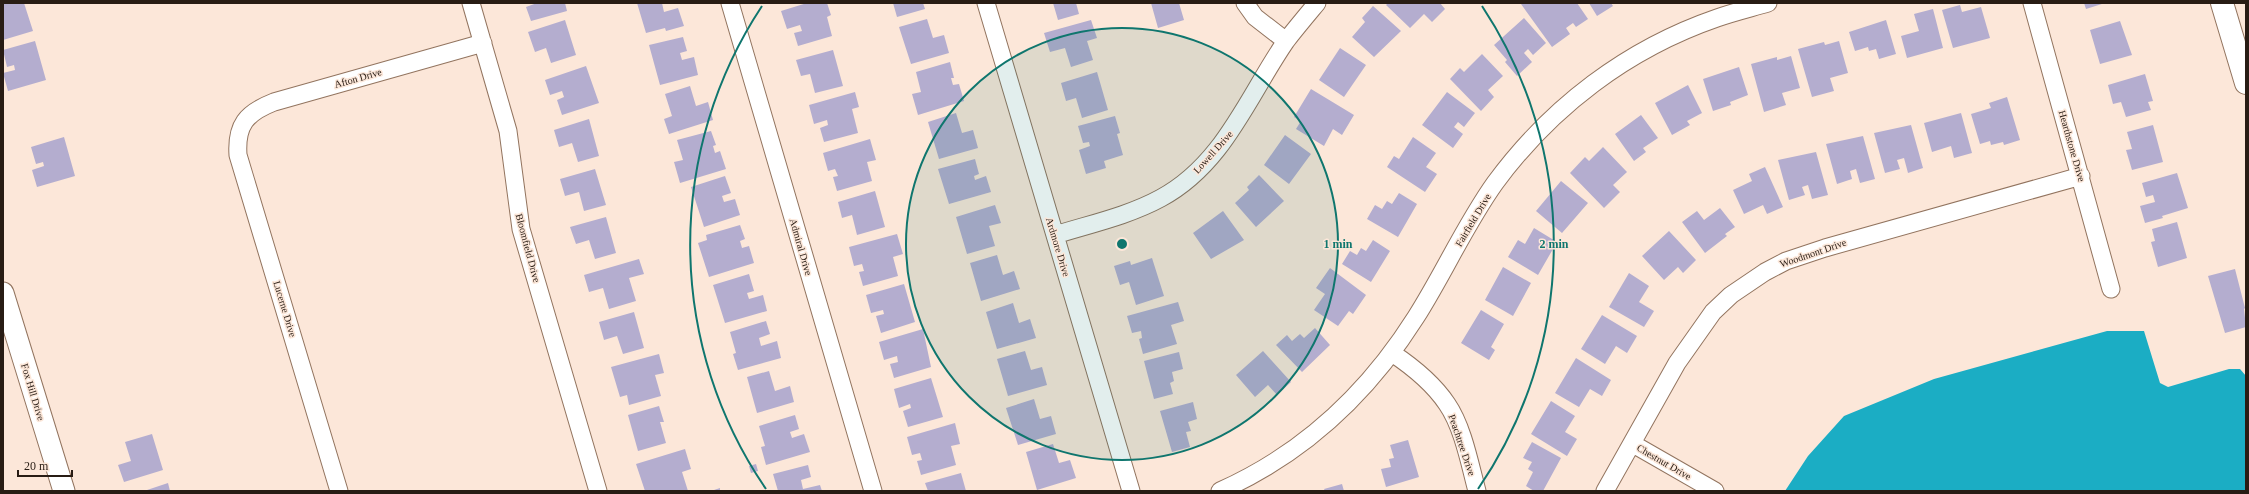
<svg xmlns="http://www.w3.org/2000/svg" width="2249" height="494" viewBox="0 0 2249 494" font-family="'Times New Roman',serif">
<rect width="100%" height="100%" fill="#fce7d9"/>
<path fill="#1badc4" d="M2107,331h37l16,52 8,4 61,-18h11l6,7v115h-461l23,-35 36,-40 90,-37z"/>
<path fill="#b4adcf" d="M3,3h21l9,28 -30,9z
M537,3h28l2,8 -36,10 -5,-14z
M637,3h25l2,9 14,-4 6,18 -18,5 -1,-3 -19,5z
M807,3h20l4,12 -4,2 5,19 -34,10 -4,-13 8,-2 -2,-6 -13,4 -6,-18z
M893,3h30l2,6 -28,8z
M1053,3h23l3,11 -21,6z
M1151,3h28l5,17 -26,8z
M1388,3h52l5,6 -13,13 -8,-8 -14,14 -24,-23z
M1577,3l11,16 -12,8 -3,-4 -7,5 4,6 -18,13 -31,-43z
M1589,3h22l2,3 -16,10z
M2084,3h21l-19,6z
M1960,5l2,7 19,-5 9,31 -37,10 -11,-38z
M1373,6l28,25 -27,26 -22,-20 13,-15 -3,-4z
M1933,9l10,39 -36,10 -6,-22 18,-5 -5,-17z
M1524,18l22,25 -13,12 -5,-6 -4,4 8,9 -15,14 -12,-14 2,-2 -13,-15z
M927,19l6,19 11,-3 5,18 -38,11 -12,-37z
M565,20l11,35 -25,8 -5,-15 -11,4 -7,-20z
M1091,20l6,18 -10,3 6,19 -22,7 -6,-19 -15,4 -6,-19z
M1886,20l10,34 -17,5 -3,-10 -7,2 -1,-4 -13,4 -6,-19z
M2120,21l12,34 -32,9 -10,-34z
M683,37l4,14 -7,2 2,7 12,-3 4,18 -38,10 -11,-40z
M35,41l11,39 -38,11 -5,-18 12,-3 -1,-5 -7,2 -4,-17z
M1839,41l9,32 -18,5 4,13 -22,6 -14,-48 26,-7 1,3z
M1340,48l26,17 -22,32 -25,-17z
M833,50l10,36 -28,7 -5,-19 -9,2 -5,-16z
M1482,54l21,22 -15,14 6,7 -13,14 -31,-32 10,-11 4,4z
M1791,56l9,32 -18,5 4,12 -22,7 -13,-48 26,-7v3z
M950,62l4,16h-3l2,7 6,-1 5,17 -46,14 -6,-21 9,-2 -5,-20z
M586,66l13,37 -37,12 -5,-15 7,-3 -2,-6 -12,4 -5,-15z
M1739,67l9,28 -18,7 1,3 -18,6 -10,-32z
M1097,72l11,38 -26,8 -6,-20 -10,3 -5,-18z
M2145,74l8,27 -5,1 3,8 -25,7 -5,-15 -8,2 -5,-19z
M1688,85l14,28 -15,8 3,4 -18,10 -17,-32z
M690,86l6,20 12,-4 5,18 -44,14 -5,-15 8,-3 -7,-22z
M1311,89l43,26 -12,20 -9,-6 -9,17 -28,-17 5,-8 -7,-4z
M855,92l4,15 -7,2 6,24 -34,9 -4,-14 8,-3 -1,-5 -13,4 -5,-19z
M1447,92l28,21 -11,14 -6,-5 -4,5 9,7 -10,14 -31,-23z
M2007,97l13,43 -16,5 -1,-3 -12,3 -1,-4 -10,3 -9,-30 20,-6 -2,-5z
M956,113l6,20 11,-3 5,18 -39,11 -11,-37z
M1961,113l11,40 -18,5 -3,-12 -19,6 -8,-29z
M1641,115l17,23 -15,10 3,4 -12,9 -19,-27z
M1115,116l5,17 -3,1 6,21 -19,6 2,7 -20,6 -7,-24 11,-4 -1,-4 -6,1 -5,-17z
M589,119l10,37 -21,6 -6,-19 -13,4 -5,-17z
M1911,125l12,43 -15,5 -4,-15 -7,2 3,9 -15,4 -11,-40z
M2153,125l10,37 -31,8 -6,-20 6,-1 -5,-17z
M711,131l5,14 -3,1 2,7 5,-2 6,18 -46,14 -6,-21 9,-2 -6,-20z
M1285,135l26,19 -22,30 -25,-19z
M1863,136l12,43 -15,4 -4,-14 -6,2 2,8 -15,5 -11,-40z
M64,137l11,39 -38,11 -5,-17 12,-4 -1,-4 -7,2 -5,-17z
M1413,137l23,16 -10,14 11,7 -12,18 -38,-25 7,-11 5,3z
M870,139l6,21 -9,2 5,19 -35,10 -4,-14 5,-1 -3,-7 -7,2 -5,-18z
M1603,147l24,25 -14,13 7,7 -16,16 -34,-35 15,-16 4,4z
M1816,152l12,43 -16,4 -4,-14 -6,2 3,8 -16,5 -11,-40z
M975,159l4,15 -5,2 1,4 11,-4 5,16 -42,12 -11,-35z
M1765,167l18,40 -16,7 -4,-9 -19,9 -11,-24 19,-9 -3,-7z
M595,169l11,36 -22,6 -5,-19 -14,4 -5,-17z
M2177,173l11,35 -26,8 1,2 -18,5 -5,-17 15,-4 -2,-7 -7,2 -4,-14z
M1259,175l25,26 -28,26 -21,-24 14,-13 -2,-3z
M725,176l6,17 -9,3 2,6 11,-3 5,16 -36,12 -13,-40z
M1561,181l27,22 -26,30 -26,-22z
M875,191l10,36 -28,8 -5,-20 -10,3 -4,-16z
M1399,193l18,11 -19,33 -31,-18 8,-14 7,4 5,-8 5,3z
M995,205l6,18 -12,3 6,20 -28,8 -11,-37z
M1720,208l15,19 -10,7 2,2 -22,17 -23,-31 15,-11 7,9z
M1223,211l21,29 -33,19 -18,-26z
M606,217l10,36 -21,6 -6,-19 -13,4 -6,-17z
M2177,222l10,36 -29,9 -7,-25 4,-1 -3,-12z
M740,225l5,14 -5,2 2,7 7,-2 5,17 -45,14 -11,-34 9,-3 -1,-5z
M1534,228l23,14 -19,33 -30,-18 10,-17 7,4z
M1669,231l27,29 -13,13 -5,-6 -14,13 -22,-24z
M897,234l6,20 -10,3 5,19 -35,10 -4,-14 5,-1 -2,-7 -8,2 -5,-19z
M1373,240l17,11 -19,31 -29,-18 8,-13 7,4 4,-7 5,3z
M997,255l6,20 11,-4 6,18 -39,12 -11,-38z
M1152,258l12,38 -28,9 -7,-23 -9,3 -6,-19 16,-5 1,4z
M639,259l5,15 -15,4 7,23 -27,8 -6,-21 -14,4 -5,-17z
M1503,267l28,16 -18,33 -28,-16z
M1330,268l36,27 -13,19 -4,-3 -11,15 -24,-16 11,-16 -9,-6z
M2235,269l10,39 -1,1 2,18 -21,6 -17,-57z
M1629,273l20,13 -10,16 15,9 -10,16 -35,-20z
M749,274l5,17 -7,2 2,6 14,-4 4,16 -42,12 -12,-38z
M904,284l11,38 -34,11 -5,-17 8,-2 -1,-4 -12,3 -5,-18z
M1178,302l6,19 -13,4 6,19 -34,10 -4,-15 3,-1 -1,-7 -9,2 -5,-17z
M1013,303l6,20 11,-4 6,19 -39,11 -11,-37z
M1481,310l23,14 -13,23 4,3 -6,10 -28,-17z
M634,312l10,36 -21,6 -6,-18 -13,4 -5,-18z
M1602,315l35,21 -10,17 -11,-7 -11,18 -24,-15z
M766,321l4,13 -11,4 2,8 16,-5 4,17 -43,12 -5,-16 3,-1 -6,-21z
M1315,328l15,17 -28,27 -26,-27 11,-10 5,6 8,-7 4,4z
M923,329l8,38 -37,11 -4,-14 8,-2 -1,-6 -13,4 -5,-18z
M1025,351l6,19 11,-3 5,18 -39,11 -11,-37z
M1263,351l28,31 -14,13 -9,-10 -13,12 -19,-22z
M1179,352l4,17 -11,3 2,9 -4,2 3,11 -19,5 -10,-38z
M659,354l5,19 -9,2 6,21 -32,9 -2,-10 -7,2 -9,-30z
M1576,358l35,22 -9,16 -12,-7 -11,18 -24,-14z
M769,371l6,20 15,-5 4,16 -37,11 -10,-36z
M931,378l12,39 -35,10 -5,-16 8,-3 -1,-4 -11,4 -5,-19z
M1034,399l6,20 11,-3 5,18 -38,11 -12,-37z
M1551,401l24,15 -10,16 12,7 -10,17 -36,-22z
M1193,402l4,17 -9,3 3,9 -5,1 4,15 -18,5 -12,-41z
M659,406l5,16h-4l6,21 -28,8 -10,-36z
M795,415l4,14 -9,3 2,6 12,-4 6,18 -44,13 -5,-18 4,-1 -6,-20z
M955,423l5,21 -9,2 5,19 -35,10 -4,-14 5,-1 -2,-7 -8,2 -5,-18z
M152,434l11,36 -39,12 -6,-17 13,-4 -6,-19z
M1408,440l11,37 -33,10 -5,-18 10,-2 -2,-8 5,-1 -4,-13z
M1532,442l29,16 -18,33h-9l-8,-5 7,-14 -5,-3 4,-7 -9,-4z
M1053,444l6,19 11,-3 6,18 -39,12 -11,-38z
M685,449l6,20 -9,3 6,19h-43l-9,-27z
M756,464l2,7 -7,2 -2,-7z
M808,465l3,12 -10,3 2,9 17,-4 2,6h-44l-5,-17z
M961,473l5,18h-38l-3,-8z
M168,483l2,8h-26z
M1342,484l2,7h-19l-1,-2z
M720,488v3h-9z"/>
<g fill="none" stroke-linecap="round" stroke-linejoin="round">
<g stroke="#92745f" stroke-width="19">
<path id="minor" d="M471,3l37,128 13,98 77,262
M730,3l143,488
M986,3l145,488
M1245,3l10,14 31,24
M2032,3l79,286
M1055,235c35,-11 73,-19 106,-37 63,-34 87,-102 125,-157 10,-13 21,-26 31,-38
M1392,353c21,14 41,30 55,51 16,23 23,61 30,87
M1633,444l82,47
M339,491l-101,-336c-2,-30 8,-42 36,-53l209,-59
M1220,491c83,-37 148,-98 196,-174 28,-44 49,-92 79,-134 56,-76 132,-134 222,-165 17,-6 34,-10 51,-15
M1605,491l72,-128 36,-51 18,-17 34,-23 21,-11 39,-13 256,-72"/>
</g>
<g stroke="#92745f" stroke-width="23">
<path id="tertiary" d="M3,293l61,198"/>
</g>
<g stroke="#92745f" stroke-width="24">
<path id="secondary" d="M2222,3l24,80"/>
</g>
<use href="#minor" stroke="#fff" stroke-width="17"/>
<use href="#tertiary" stroke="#fff" stroke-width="21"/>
<use href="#secondary" stroke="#fff" stroke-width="22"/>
</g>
<circle cx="1122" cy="244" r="216" fill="#0f766e" fill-opacity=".12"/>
<g fill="none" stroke="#0f766e" stroke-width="2">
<circle cx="1122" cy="244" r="216"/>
<path d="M766 489A432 432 0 0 1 762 6M1482 6A432 432 0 0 1 1478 489"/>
</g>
<g text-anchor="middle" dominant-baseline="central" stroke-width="3" stroke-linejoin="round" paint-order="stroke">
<g font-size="10" fill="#281c14" stroke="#fce7d9">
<text transform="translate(358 78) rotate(-16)">Afton Drive</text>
<text transform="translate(2072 146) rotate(74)">Hearthstone Drive</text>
<text transform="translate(1213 152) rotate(-48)">Lowell Drive</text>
<text transform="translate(1473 220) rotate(-59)">Fairfield Drive</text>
<text transform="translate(801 247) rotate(74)">Admiral Drive</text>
<text transform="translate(1058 247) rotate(73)">Ardmore Drive</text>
<text transform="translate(528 248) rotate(75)">Bloomfield Drive</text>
<text transform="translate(1813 253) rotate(-19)">Woodmont Drive</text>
<text transform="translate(285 309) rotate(73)">Lucerne Drive</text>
<text transform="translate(33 392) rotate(73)">Fox Hill Drive</text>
<text transform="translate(1462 445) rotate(71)">Peachtree Drive</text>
<text transform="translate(1664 462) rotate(30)">Chestnut Drive</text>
</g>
</g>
<circle cx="1122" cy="244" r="6" fill="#0f766e" stroke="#fce7d9" stroke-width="2"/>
<g font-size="12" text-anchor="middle" font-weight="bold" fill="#0f766e" stroke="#fce7d9" stroke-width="3" stroke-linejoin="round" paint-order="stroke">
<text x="1338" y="248">1 min</text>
<text x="1554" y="248">2 min</text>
</g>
<rect width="2249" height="494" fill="none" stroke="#281c14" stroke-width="8"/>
<path d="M18 470v6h54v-6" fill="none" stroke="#281c14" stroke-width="2"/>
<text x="24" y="470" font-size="12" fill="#281c14" stroke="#fce7d9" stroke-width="3" paint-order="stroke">20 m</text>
</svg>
